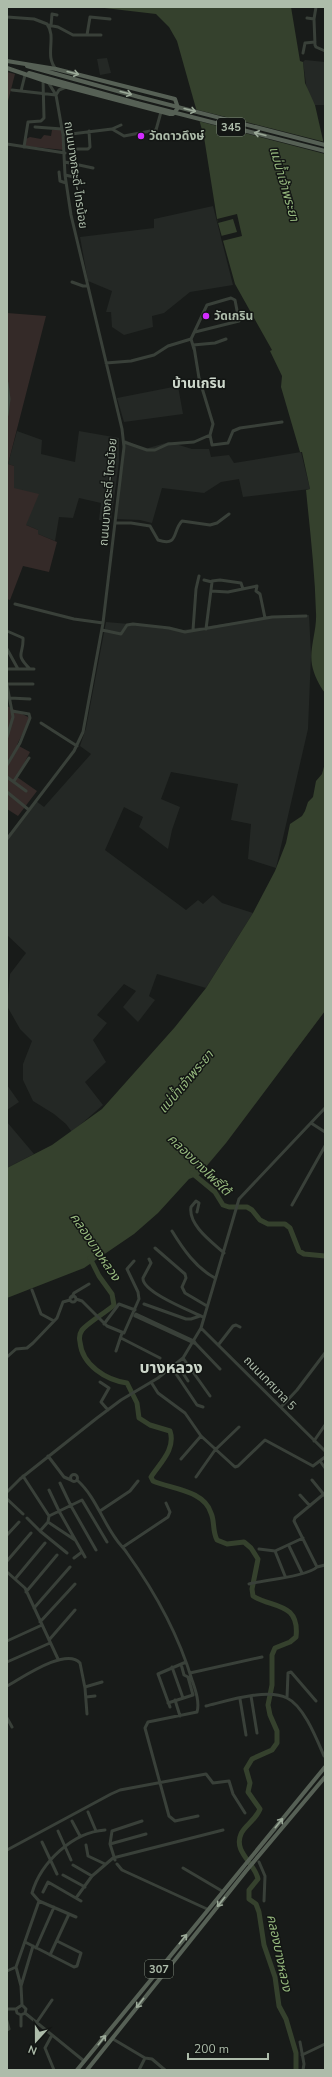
<svg xmlns="http://www.w3.org/2000/svg" width="332" height="2077" viewBox="0 0 332 2077" font-family="'Nunito Sans','Noto Sans Thai',sans-serif">
<rect width="100%" height="100%" fill="#181b19"/>
<path fill="#242825" d="M107,58l4,15 -11,2 -3,-16z
M305,60l20,2v43h-10l-8,-14 -4,-29z
M213,206l20,79 -43,7 -26,21 -12,3 1,11 -29,8 -12,-8 -1,-15h-5l6,-21 -24,-10 -8,-44 74,-9v-9z
M178,386l5,28 -59,8 -7,-24z
M17,431l25,9 -1,14 34,8 4,-31 40,7v24l-8,59 -12,-1 2,-17 -22,-5 -6,20 -14,-1 -4,24 -17,-7v-4l-12,-5 -12,-36v-23l-6,-2z
M125,440l20,9 24,-7 23,7h17l2,8 18,-2 5,8 67,-11 9,37 -67,8 -4,-18 -18,3 -17,11 -42,-5 -10,35 -12,-3 -24,-1z
M309,615l2,40 -3,74 -32,139 -28,-9 3,-35 -20,-4 7,-36 -67,-12 -10,27 19,8 -8,23 -4,19 -29,-22 4,-10 -19,-10 -19,43 81,60 12,-10 5,4 10,-9 9,8 31,10 -47,75 -49,-14 -8,22 6,4 -17,22 -15,-15 13,-16 -12,-7 -27,31 10,8 -14,17 13,22 -21,20 18,23 -31,27 -6,-8 -12,-10 -21,-13 -10,-21v-16l9,-23 -12,-12 -13,-23 3,-32 16,-21 -19,-18v-94l29,-40 8,6 47,-53 -11,-8 6,-18 20,-106 47,4 10,3 6,-2 14,3 93,-14z
M7,1085l12,17 -12,8z
M7,1122l27,32 -27,14z"/>
<path fill="#342a28" d="M7,72l8,2 -8,31z
M52,130h9l3,20 -39,-4 1,-7 4,-2 11,2 3,-4 7,1z
M7,313l39,3 -38,148 6,2v22l25,6 -13,31 12,5v4l19,8 -8,30 -26,-6 -13,34 -3,-1z
M7,706l23,12 -13,27 13,7 -13,25 20,14 -19,25 -11,-7z"/>
<path fill="#35412d" d="M96,7h195l9,54 3,1 2,21 10,22 10,44v544c-6,-8 -11,-18 -13,-28 -3,-17 5,-34 4,-52 -1,-41 -6,-82 -10,-123l4,-1 -8,-37h-2l-19,-65 1,-11 -12,-25 2,-1 -37,-66 -18,-65 -13,-82 -27,-96 -8,-14 -13,-13z
M325,763v248l-99,132 -27,32 -10,4 -31,34 -24,21 -50,34 -77,30v-130l45,-23 50,-36 73,-82 31,-39 47,-75 22,-42 11,-28 4,-19 12,-8 3,-5 3,-9 5,-5 3,-16 6,-7z"/>
<path fill="#181b19" d="M194,109l131,33v12l-127,-33z
M237,214l5,22 -20,5 -1,-5 16,-4 -4,-13 -15,4 -1,-4z"/>
<g fill="none" stroke-linecap="round" stroke-linejoin="round">
<path stroke="#35412d" stroke-width="5" d="M192,1173l23,19 8,13 6,2h18l5,3 8,10 8,4h17l5,4 9,23 5,3 21,2
M90,1258l9,18 13,18 2,11c-9,8 -25,17 -32,25 -2,3 -3,8 -2,12 2,23 26,38 47,41l10,20 2,15 11,7 20,6c6,18 -10,32 -19,46l2,4c18,8 51,9 58,32 4,9 1,17 6,27l10,4 17,-2 7,6 7,11 -6,30 1,7c19,12 47,6 43,41l-6,5 -15,6 -3,7v30l-4,20 2,10 7,16v12l-5,7 -20,9 -6,10 4,14 -2,9 12,17c-5,12 -15,16 -19,25 -8,18 14,29 17,45l-9,11v9l7,5 3,8 5,33 11,32 4,29 7,13 10,34v17"/>
<path stroke="#394039" stroke-width="3" d="M316,7l-2,12 1,26 1,2 9,4
M7,17l27,2 13,5c10,13 -3,32 9,45
M307,18l7,1
M48,25l10,2 15,8h28
M51,26l1,-12 5,1
M87,35l3,-18 20,2
M303,53l2,-10 10,-1
M12,90l44,5
M21,91l4,-16
M56,95l3,-5 7,-3
M35,127l27,2
M112,129l9,-4
M63,135l49,-6 12,7 32,-6 5,-18
M7,144l58,9
M24,147l4,-25 13,-1 3,-3 -1,-38
M77,149h11l2,-2 -1,-16
M65,162l28,6
M59,172l1,9 6,2
M65,175l9,2
M72,282l11,4h4
M191,339l3,10
M193,345l22,-2 11,-4
M194,347l5,31 14,46 -3,11 2,10 16,-2 5,-12 7,-3 42,-6
M106,363l25,-2 23,-6 14,-9 23,-7 16,-34 24,-7 4,2 4,21 -44,11
M7,383l2,16 -2,16
M124,442l23,8h8l13,-6 26,-2 16,-7
M115,523h16l19,3 8,14c21,7 14,-9 24,-19l28,4 7,-2 12,-9
M204,580l8,2 -6,47
M212,581l8,-1 21,3 2,6
M211,591l17,1 29,-6 -1,5 4,3 5,24
M15,604l59,15 29,4
M102,630l19,4 6,-9 6,-1 36,4 16,4 87,-15 34,-1
M193,630l3,-41 3,-13
M7,631l16,7c1,17 -9,15 7,31
M7,649l11,20
M7,669h27
M7,684h26
M7,685l6,32 -6,20
M10,698l20,1
M41,723l36,23
M7,765l13,-22 10,-25 -1,-4 -17,-3
M7,777l19,14
M14,781l15,-23
M7,792l22,18
M7,839l67,-88 9,-19 20,-109 21,-176 -2,-18 -51,-214 -6,-40 -2,-40 -7,-40 -8,-13
M311,1123l14,9
M292,1205l33,-59
M197,1212l2,-9 -3,-2 -5,6c-3,18 21,35 33,46
M172,1231c11,18 24,37 43,47
M155,1248l30,26 1,4 -4,9 3,6 22,13
M149,1259l2,4 -8,15c-1,14 48,33 60,39
M32,1290l9,24 13,7
M70 1299a3 3 0 1 1 6 0a3 3 0 1 1-6 0Z
M72,1297l2,-4 15,-9
M76,1299l6,2 25,25 17,7 15,-34 -1,-7 -11,-23 7,-8
M144,1304l42,15h5l9,-3
M136,1314l58,27 2,3 -61,-28z
M104,1324l15,-20 16,6
M201,1328l124,123
M121,1338l39,20
M196,1344l24,25
M219,1344l14,-18 3,-1 4,2
M116,1351l6,-18
M7,1357l9,-8 11,-1 6,-5 24,-25 6,-16 7,-2
M183,1358l27,38
M177,1364l11,17
M172,1368l25,37 6,2
M100,1382l9,6 -8,14 7,8
M151,1382l7,11 27,20 16,23 34,31 3,-1 27,-26 48,26 12,-9
M281,1407l16,-17 28,-37
M314,1441l11,-16
M48,1456l16,21 7,3
M181,1459l20,-23
M320,1461l5,7
M70.5 1478a3.5 3.5 0 1 1 7 0a3.5 3.5 0 1 1-7 0Z
M23,1476l26,40 -1,6 -8,9
M196,1477l19,-27 24,-23
M77,1480c18,16 25,40 39,59 3,5 8,9 11,14 28,39 51,80 65,127 3,9 8,22 5,32l-49,10 -3,6 24,88 6,5 23,-5
M312,1480l13,16
M60,1483l11,23 25,44
M49,1490l10,21 26,46
M7,1492l13,-13 77,-61 24,-18 37,-22 25,-20 18,-30 38,-129 86,-91
M325,1493l-30,25 -1,3 23,46 8,-2
M300,1495l10,11
M7,1499l16,15
M100,1511l30,-20 8,-10
M49,1516l33,-16 25,42
M27,1518l13,13 27,22
M48,1522l27,18
M7,1535l12,-13
M289,1546l13,27
M123,1547l45,-30 2,-5 -4,-9
M259,1549l16,2
M74,1558l8,-6
M7,1561l24,-28
M7,1572l18,16 33,71
M285,1576l-10,-25 28,-13
M15,1579l30,-36
M249,1584c16,-4 59,-8 68,-17
M26,1592l31,-37
M34,1608l36,-41
M40,1622l35,-38
M49,1640l26,-30
M7,1641l35,-16
M7,1662l43,-19
M172,1667l11,31
M190,1673l72,-16
M7,1686c15,-8 59,-39 73,-23l5,25 2,26
M85,1687l17,-5
M251,1696l6,37
M86,1697l9,-1
M287,1698l1,-25 3,-1 25,29
M240,1699l6,36
M175,1700l5,16
M168,1703l25,-8 -5,-18 -4,-2 -3,-11
M206,1706c21,-5 61,-18 81,-8 17,8 30,42 37,58
M170,1707l-12,-33 28,-12
M7,1718l5,9
M88,1812l8,19
M72,1821l8,15
M58,1831l13,29
M42,1842l15,32
M110,1844l36,-10
M86,1845l2,11 17,8
M7,1850l104,-56 9,-4 86,-16 7,9 16,-2 4,13 12,19
M115,1860l-5,-16 2,-13 30,-10
M259,1862l6,14 -1,25
M117,1864l5,6 85,39
M73,1865l19,11
M183,1868l39,23
M63,1875l22,12
M43,1892l5,-10 33,19
M76,1898l16,-22 21,-18 110,-28
M39,1901l37,16
M25,1942l49,25 3,-1 4,-13 -24,-12
M36,1948l18,-41
M50,1955l19,-41
M7,1971l9,-4
M21,1986l12,-40
M22,2005l-6,4 1,4 4,2 4,-2 1,-4 -4,-4 -1,-19 -5,-19 23,-66 -7,-8c9,-31 41,-61 73,-63
M7,2009h9
M25,2013l59,48
M7,2021l2,8 -2,1
M37,2022l15,-22
M21,2026v-11
M52,2035l-7,13 9,22
M113,2039l32,19 7,1 13,11
M300,2042l4,22 -1,6
M302,2055l23,-11
M139,2070l6,-12"/>
<path stroke="#566055" stroke-width="4" d="M7,61l49,8 119,30 3,9 -5,6h-3l-122,-32 -41,-14
M27,66l112,31
M29,73l108,30
M77,2070l248,-303
M87,2070l159,-199 79,-94"/>
<path stroke="#566055" stroke-width="4" d="M139,97l186,48
M137,103l188,48"/>
</g>
<defs><path id="oneway-shaft" d="M-6 0H5M1.5-3L5.5 0L1.5 3" fill="none" stroke-width="1.6" stroke-linecap="round" stroke-linejoin="round"/></defs>
<g stroke="#9caa99">
<use href="#oneway-shaft" transform="translate(73 73) rotate(14)"/>
<use href="#oneway-shaft" transform="translate(126 93) rotate(15)"/>
<use href="#oneway-shaft" transform="translate(190 110) rotate(14)"/>
<use href="#oneway-shaft" transform="translate(260 134) rotate(-166)"/>
<use href="#oneway-shaft" transform="translate(279 1823) rotate(-51)"/>
<use href="#oneway-shaft" transform="translate(221 1902) rotate(129)"/>
<use href="#oneway-shaft" transform="translate(183 1939) rotate(-51)"/>
<use href="#oneway-shaft" transform="translate(140 2003) rotate(128)"/>
<use href="#oneway-shaft" transform="translate(102 2040) rotate(-51)"/>
</g>
<g fill="#d42cff" stroke="#131614" stroke-width="1.5">
<circle cx="141" cy="136" r="4"/>
<circle cx="206" cy="316" r="4"/>
</g>
<g text-anchor="middle" dominant-baseline="central" stroke-width="3" stroke-linejoin="round" paint-order="stroke">
<g fill="#131614" stroke="#7f8a7d" stroke-width="1">
<rect x="217" y="118" width="28" height="18" rx="3"/>
<rect x="145" y="1960" width="28" height="18" rx="3"/>
</g>
<g font-size="11" font-weight="bold" fill="#adbcaa">
<text x="231" y="127">345</text>
<text x="159" y="1969">307</text>
</g>
<g font-size="12" font-weight="bold" fill="#adbcaa" stroke="#131614" text-anchor="start">
<text x="149" y="136">วัดดาวดึงษ์</text>
<text x="214" y="316">วัดเกริน</text>
</g>
<g font-size="12" fill="#adbcaa" stroke="#131614">
<text transform="translate(76 175) rotate(82)">ถนนบางกระดี่-ไทรน้อย</text>
<text transform="translate(108 492) rotate(-85)">ถนนบางกระดี่-ไทรน้อย</text>
<text transform="translate(270 1383) rotate(46)">ถนนเทศบาล 5</text>
</g>
<g font-size="13" font-style="italic" fill="#96b97e" stroke="#131614">
<text transform="translate(284 184) rotate(74)">แม่น้ำเจ้าพระยา</text>
<text transform="translate(186 1082) rotate(-50)">แม่น้ำเจ้าพระยา</text>
<text transform="translate(199 1165) rotate(44)">คลองบางโพธิ์ใต้</text>
<text transform="translate(95 1247) rotate(56)">คลองบางหลวง</text>
<text transform="translate(279 1953) rotate(78)">คลองบางหลวง</text>
</g>
<g font-size="14" font-weight="bold" fill="#cdd7cb" stroke="#131614">
<text x="199" y="383">บ้านเกริน</text>
</g>
<g font-size="16" font-weight="bold" fill="#cdd7cb" stroke="#131614">
<text x="171" y="1368">บางหลวง</text>
</g>
</g>
<rect width="332" height="2077" fill="none" stroke="#adbcaa" stroke-width="16"/>
<g transform="translate(36 2041) rotate(201)" stroke="#131614" stroke-width="3" paint-order="stroke">
<path d="M0-3L7 15L0 10L-7 15Z" fill="#adbcaa"/>
<text y="-6" font-size="11" font-weight="bold" text-anchor="middle" fill="#adbcaa">N</text>
</g>
<path d="M188 2053v6h80v-6" fill="none" stroke="#adbcaa" stroke-width="2"/>
<text x="194" y="2053" font-size="12" fill="#adbcaa" stroke="#131614" stroke-width="3" paint-order="stroke">200 m</text>
</svg>
